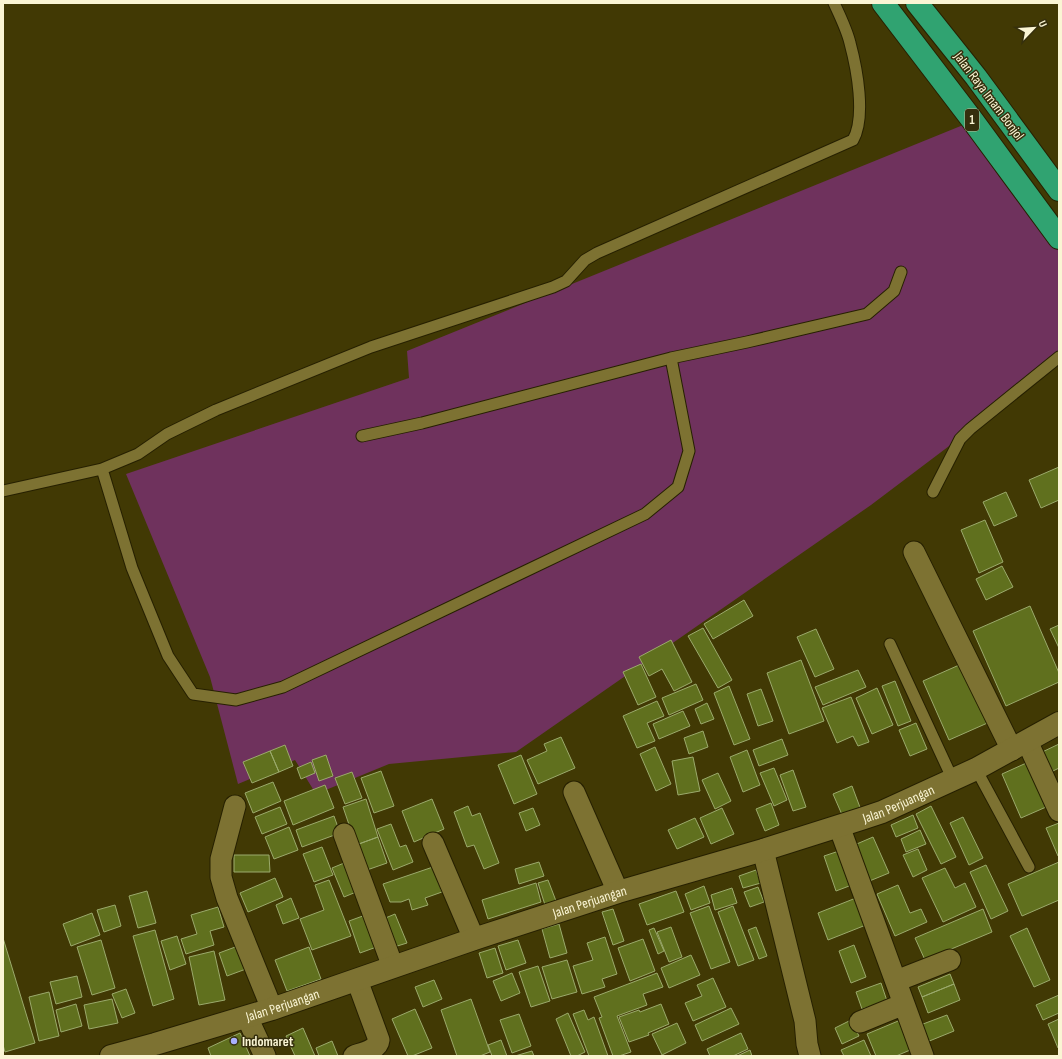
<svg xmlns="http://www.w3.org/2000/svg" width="1062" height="1059" viewBox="0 0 1062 1059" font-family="'Sofia Sans Condensed',sans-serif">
<rect width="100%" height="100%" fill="#413904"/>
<path fill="#6f325d" d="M973,121l86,117v125l-188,142 -355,247 -127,12 -73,30 -21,-34 -57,24 -28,-107 -84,-203 283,-96 -2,-27z"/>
<path fill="#60701e" stroke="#9baa6c" d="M1059,467v33l-18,8 -12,-28z
M1006,492l11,24 -23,10 -11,-24z
M985,520l18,42 -24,11 -18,-43z
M1002,566l11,21 -27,13 -10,-21z
M744,600l9,16 -40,23 -9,-15z
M1030,606l29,67v9l-53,24 -33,-75z
M1059,625v23l-9,-19z
M703,628l29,52 -14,8 -30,-52z
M816,629l18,40 -19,8 -18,-40z
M671,640l21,42 -18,9 -12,-22 -13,7 -10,-19z
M801,660l23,61 -35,13 -22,-61z
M966,662l26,59 -43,19 -26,-59z
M641,664l15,33 -18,8 -15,-33z
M858,670l8,17 -43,18 -8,-18z
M895,681l16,40 -13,5 -16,-40z
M696,684l7,16 -34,15 -7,-17z
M729,686l21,53 -16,6 -20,-52z
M877,688l16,37 -21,9 -16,-36z
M761,689l12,32 -15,5 -11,-32z
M851,697l18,45 -11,4 -5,-10 -16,7 -15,-35z
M657,701l7,15 -17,7 8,18 -18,7 -14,-32z
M707,703l7,16 -13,5 -6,-15z
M683,711l7,15 -31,13 -6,-15z
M916,723l11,26 -17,7 -11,-26z
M703,731l5,16 -19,7 -5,-16z
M561,737l14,31 -37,16 -11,-24 20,-9 -3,-7z
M782,739l6,16 -29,11 -6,-16z
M1059,744v24l-12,6 -9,-20z
M285,745l8,21 -14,6 -9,-21z
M655,747l16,37 -15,7 -16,-37z
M747,750l13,35 -17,7 -13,-35z
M270,751l9,21 -27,11 -9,-21z
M326,755l7,21 -14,5 -7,-21z
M521,755l16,39 -23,10 -16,-39z
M693,757l7,34 -22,4 -6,-34z
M1033,760l20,44 -32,14 -19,-44z
M311,762l4,11 -14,6 -4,-11z
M774,768l13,32 -13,6 -14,-33z
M793,770l13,37 -13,4 -13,-36z
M381,771l13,35 -20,7 -13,-35z
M352,772l10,26 -17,6 -10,-26z
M718,773l13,28 -16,8 -13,-29z
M273,782l8,19 -28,12 -8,-20z
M325,785l9,23 -41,17 -9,-24z
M852,786l9,24 -18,7 -10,-23z
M366,799l12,38 -22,8 -13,-38z
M432,799l12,30 -30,13 -12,-31z
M771,803l8,22 -14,6 -9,-22z
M468,806l4,10 8,-3 19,50 -15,6 -10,-24 -7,2 -13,-35z
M931,806l25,51 -15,7 -25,-50z
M280,807l7,17 -25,10 -7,-17z
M533,808l7,17 -14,6 -7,-18z
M722,808l12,26 -23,10 -11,-26z
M913,815l5,13 -22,9 -5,-12z
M334,816l6,17 -38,14 -6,-17z
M963,817l20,41 -14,7 -19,-42z
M695,818l9,19 -27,12 -9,-19z
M1059,823v33h-1l-12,-28z
M391,824l9,23 6,-2 7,17 -20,8 -16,-41z
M289,827l9,23 -24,9 -9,-22z
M920,830l6,14 -20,8 -5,-13z
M378,837l9,26 -23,8 -8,-26z
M873,837l16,36 -22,9 -15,-36z
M322,847l11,28 -19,7 -11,-28z
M845,849l12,34 -21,8 -12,-35z
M918,849l9,21 -14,7 -10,-22z
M234,855h35l1,17h-36z
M349,861l12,29 -17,7 -12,-29z
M539,862l5,14 -25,8 -4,-15z
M1059,862v38l-37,16 -14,-32z
M986,865l22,46 -17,8 -21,-47z
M433,867l9,25 -17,6 3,7 -16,5 -3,-11 -8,3h-11l-7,-18z
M945,868l10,20 10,-5 11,24 -33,15 -21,-44z
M756,870l5,13 -18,5 -4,-12z
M275,878l8,19 -35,15 -8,-19z
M329,880l22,56 -39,14 -12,-31 24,-9 -9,-25z
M548,880l8,21 -11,4 -7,-22z
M536,883l5,19 -53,17 -6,-19z
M898,885l12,28 11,-4 6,13 -32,14 -18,-42z
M704,886l6,17 -19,7 -6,-16z
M758,887l6,15 -14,5 -6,-15z
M732,888l5,15 -22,7 -4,-15z
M147,891l9,32 -18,5 -9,-32z
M676,891l8,21 -37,13 -8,-21z
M861,896l10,27 -43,17 -10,-27z
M291,898l8,20 -16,6 -7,-19z
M115,905l6,21 -17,6 -7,-22z
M709,906l21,56 -19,7 -21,-56z
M733,906l21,54 -16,6 -20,-54z
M218,907l6,20 -14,4 4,14 -28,9 -5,-15 16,-5 -6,-19z
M613,909l11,32 -11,4 -11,-33z
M983,909l9,23 -67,28 -10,-22z
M92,913l8,22 -29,11 -8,-22z
M371,913l11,32 -22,8 -11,-32z
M395,914l12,29 -13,4 -11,-28z
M559,924l8,29 -17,5 -8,-29z
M671,927l11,30 -13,5 -12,-30z
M756,927l11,29 -8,3 -11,-29z
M654,928l10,23 -6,3 -9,-24z
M1027,928l23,52 -16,7 -24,-51z
M155,930l19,69 -21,7 -20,-70z
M177,936l9,28 -16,6 -9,-29z
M605,937l12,37 -15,5 3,8 -23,7 -9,-28 20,-6 -6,-17z
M3,938l32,105 -30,9 -2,-7z
M643,939l12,32 -25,10 -12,-33z
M101,940l14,48 -23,7 -15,-48z
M518,940l8,23 -20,7 -8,-24z
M854,945l12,32 -15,6 -12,-32z
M238,946l8,23 -19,7 -8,-23z
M309,947l12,32 -34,12 -12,-31z
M495,948l8,25 -16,5 -8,-25z
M214,951l11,49 -26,5 -10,-48z
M691,955l9,20 -31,13 -8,-20z
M567,960l10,32 -25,7 -10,-32z
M538,966l12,35 -19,6 -12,-35z
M512,973l8,20 -19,8 -8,-20z
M657,973l6,14 -20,7 4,11 -30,11 14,36 -12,4h-6l-14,-38 3,-1 -8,-20z
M950,974l4,10 -32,13 -4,-10z
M77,976l5,21 -26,7 -6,-22z
M713,978l13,29 -33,14 -8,-18 17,-7 -5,-11z
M434,980l8,19 -19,8 -8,-20z
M881,983l6,18 -25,8 -6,-17z
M954,984l6,16 -32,13 -6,-16z
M126,989l9,24 -13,5 -10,-24z
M49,992l10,44 -20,5 -10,-44z
M1059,995v18l-16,7 -7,-15z
M112,999l6,24 -29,6 -5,-24z
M471,999l19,53 -10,4h-23l-16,-46z
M76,1004l6,22 -21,6 -5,-22z
M661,1004l8,20 -21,9 1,2 -20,7 -10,-25 20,-7 1,2z
M731,1008l8,16 -37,17 -7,-16z
M415,1009l17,39 -20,8h-4l-16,-37z
M584,1010l4,10 6,-3 14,39h-19l-16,-42z
M568,1013l17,39 -8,4h-6l-15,-37z
M519,1014l12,32 -19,7 -12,-33z
M947,1015l7,16 -32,13 -7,-17z
M903,1019l12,29 -19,8h-20l-9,-22z
M1059,1019v29h-1l-10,-24z
M851,1020l8,16 -17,8 -7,-16z
M677,1023l9,20 -24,12 -10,-21z
M303,1028l12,28h-20l-9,-20z
M240,1033l10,23h-39l-3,-8z
M741,1033l7,16 -15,7h-23l-3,-7z
M501,1040l6,16h-15l-4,-11z
M864,1040l7,16h-27l-3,-6z
M332,1041l6,15h-19l-3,-8z
M750,1050l2,6h-15z
M532,1051l2,5h-19z"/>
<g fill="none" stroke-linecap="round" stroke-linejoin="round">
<g stroke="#262000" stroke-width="13">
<path id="lane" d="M362,436l60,-13 249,-65 76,-16 120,-28 27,-23 7,-19
M102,469l30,99 36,88 25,38 43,6 47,-13 362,-173 33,-27 11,-36 -18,-93
M3,491l99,-22 36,-15 29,-20 49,-24 155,-63 182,-60 13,-6 19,-21 12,-7 256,-113c13,-23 4,-71 -3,-97 -3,-13 -10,-27 -16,-40
M933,492l27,-53 10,-10 89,-72
M890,644l63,136
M976,769l53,98"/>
</g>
<g stroke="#262000" stroke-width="23">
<path id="street" d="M914,552l98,198
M1027,741l32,70
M574,792l44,100
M235,806l-14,53v18l6,21 45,111
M839,826l84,230
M344,834l49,133
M433,843l41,96
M763,850l42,171 2,23 3,12
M896,981l54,-21
M247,1017l18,39
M860,1022l44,-18
M354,1056c8,-3 24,-6 25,-16l-22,-60"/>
</g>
<g stroke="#262000" stroke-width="24">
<g id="secondary">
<path id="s1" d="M111,1056l44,-12 117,-35 202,-70 144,-47 145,-42 98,-31 21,-7 94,-43 83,-46"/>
</g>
</g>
<g stroke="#262000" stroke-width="24">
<path id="highway" d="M883,3l90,118 86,117
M917,3l59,74 83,113"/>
</g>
<use href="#lane" stroke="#7d7232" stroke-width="11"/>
<use href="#street" stroke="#7d7232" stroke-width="21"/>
<use href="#secondary" stroke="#7d7232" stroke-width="22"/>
<use href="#highway" stroke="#30a371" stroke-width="22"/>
</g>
<circle fill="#a9b0fc" stroke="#352f0d" stroke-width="1.5" cx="234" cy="1041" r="4"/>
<g text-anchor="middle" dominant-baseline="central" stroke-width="3" stroke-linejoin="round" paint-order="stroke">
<rect fill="#352f0d" stroke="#bfba98" stroke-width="1" x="965" y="109" width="14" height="22" rx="3"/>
<g font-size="13" font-weight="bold" fill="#faf5d4">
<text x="972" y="120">1</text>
</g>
<g font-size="14" fill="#faf5d4" stroke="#352f0d">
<text transform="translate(989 96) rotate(53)">Jalan Raya Imam Bonjol</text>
<text stroke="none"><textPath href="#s1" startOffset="827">Jalan Perjuangan</textPath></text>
<text stroke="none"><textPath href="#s1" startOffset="503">Jalan Perjuangan</textPath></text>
<text stroke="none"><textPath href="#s1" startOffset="179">Jalan Perjuangan</textPath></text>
</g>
<g font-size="14" font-weight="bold" fill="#faf5d4" stroke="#352f0d" text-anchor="start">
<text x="242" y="1041">Indomaret</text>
</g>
</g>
<rect width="1062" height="1059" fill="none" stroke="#faf5d4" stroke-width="8"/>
<g transform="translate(1034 28) rotate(65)" stroke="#352f0d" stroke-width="3" paint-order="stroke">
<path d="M0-3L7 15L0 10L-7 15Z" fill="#faf5d4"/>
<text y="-6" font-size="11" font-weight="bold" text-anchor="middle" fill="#faf5d4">U</text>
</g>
</svg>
